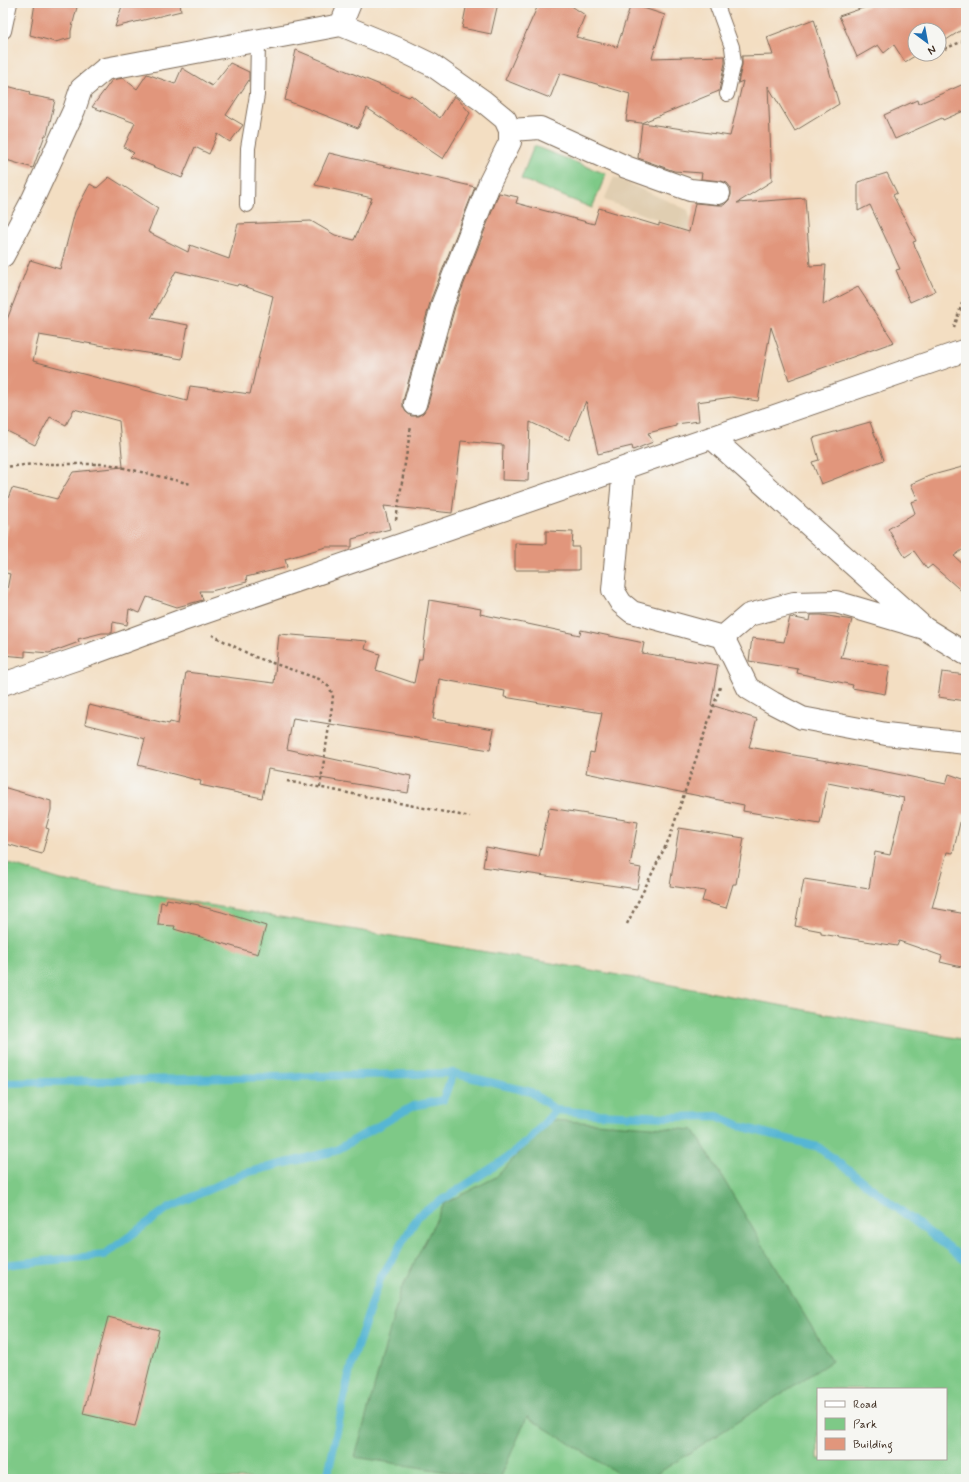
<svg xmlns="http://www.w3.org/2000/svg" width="969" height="1482" viewBox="0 0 969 1482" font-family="Mynerve,sans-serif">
<rect width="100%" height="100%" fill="#f6f6f2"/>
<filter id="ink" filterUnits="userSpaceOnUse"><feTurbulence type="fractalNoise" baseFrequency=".025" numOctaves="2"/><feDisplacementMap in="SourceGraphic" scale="8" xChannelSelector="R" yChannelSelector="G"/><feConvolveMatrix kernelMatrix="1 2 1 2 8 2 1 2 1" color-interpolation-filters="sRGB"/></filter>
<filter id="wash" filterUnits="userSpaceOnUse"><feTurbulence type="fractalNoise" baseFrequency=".012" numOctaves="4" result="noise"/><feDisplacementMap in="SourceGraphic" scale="16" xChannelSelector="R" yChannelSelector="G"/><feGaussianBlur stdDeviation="0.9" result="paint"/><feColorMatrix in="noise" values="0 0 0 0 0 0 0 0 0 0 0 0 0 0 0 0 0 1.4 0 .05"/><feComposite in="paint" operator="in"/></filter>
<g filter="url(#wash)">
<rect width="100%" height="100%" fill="#f3dec2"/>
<path fill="#e0ceb1" d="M614,177l74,33 3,13 -3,8 -84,-31z"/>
<path fill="#7ec987" stroke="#5c7a52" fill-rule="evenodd" d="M534,146l72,28 -14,34 -71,-29z
M3,862l58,18 514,87 391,73v439h-944l-19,-3zM818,1389h128v70h-128z"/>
<path fill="#66ad74" stroke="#506c49" d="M551,1120l143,10 138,231 -183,118h-22l-100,-62 -27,62h-9l-136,-22 46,-168 43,-85 52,-27z"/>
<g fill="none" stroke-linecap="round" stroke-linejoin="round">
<path stroke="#56b6d4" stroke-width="8" d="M3,1083l450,-10 78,19 25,18 40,4 72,3 49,-1 26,11 75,20 148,114
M3,1265l101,-10 64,-47 77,-35 90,-22 78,-45 30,-6 10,-27
M327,1479l24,-114 29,-86 39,-64 85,-55 27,-22 25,-28"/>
</g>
<g id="blocks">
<path fill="#e1967c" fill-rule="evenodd" d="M35,3h43l-7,28v7l-16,4 -25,-7z
M123,3h57l1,8 -66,16z
M467,3h31l-7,31 -29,-6z
M539,3h28l18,12 -9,22 41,10 14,-43 34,11 -13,43 73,-2v7l-6,28 -78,32 -15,-2 4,-27 -70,-21 -10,25 -45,-18z
M878,3h88v24l-26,17 -1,-14h-24v24h3l-13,8 -11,-17 -10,8 -6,-8 -21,12 -18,-41z
M814,19l25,85 -44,27 -27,-45 4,95 -35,22 68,-5 5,68 16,-1 -3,40 35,-18 36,55 -105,38 -18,-53 -13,74 -26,-4 -35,5 2,19 -23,3v2l-28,7 5,9 -20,8 -1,-4 -34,8 -12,-53 -17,39 -39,-18 -2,59 -26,-1 1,-35 -42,-4 -9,72 -68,-7 6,23 -38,10v8h-26l-41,12 2,8 -41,10 1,5 -36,9h-11l3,9 -26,7 -30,-10 -7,16 -11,-4 -2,16 -14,-3 -1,11h-10l-24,6 1,3 -30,11 -24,-2v6l-22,-2v-45l7,-36 -7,-2v-18l5,-29 -5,-2v-12l9,-23 45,11 16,-27 50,-5 -4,-46 -45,-12 -8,16 -16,-8 -15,28 -32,-16v-99l27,-70 30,9 15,-57 15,-28 7,4 12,-11 49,31 -10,24 40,20 2,-7 39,14 9,-35 73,-3 24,14 19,5 18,-42 -57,-13 14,-32 146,34 -44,112 -28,102v6l3,5 5,4h7l5,-3 4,-6 28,-100 44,-114 19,4 -2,6 78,21 5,-16 60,18v-3l30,9 6,-29 23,2h6l5,-5 2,-5v-7l-4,-5 -6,-2 -20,-2 1,-6 -28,-2 -36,-13 4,-35 88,13 13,-55 -5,2 4,-18v-9l31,-1 -6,-18zM176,271l61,15 1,-2 35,12 -23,98 -60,-8 -3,15 -154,-40 6,-26 143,24 6,-34 -37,-7z
M296,50l113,47 2,-2 29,23 14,-22 4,3 12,14 -27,46 -76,-51 -9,20 -73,-28z
M230,63l19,9v8l-23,35 17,10 -13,17 -12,-8 -9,20 -14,-7 -13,31 -52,-21 4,-4 -10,-6 11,-24 -43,-16 20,-27 11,-2 14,11 10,-15 28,10 7,-16 30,18z
M966,83v27l-23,10 -1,-2 -47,21 -11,-24 33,-15 1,4z
M3,85l27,7 -1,3 26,5 -8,35h-2l-12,33 -30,-9z
M887,173l10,20 -4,2 23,46 -3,1 22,49 -25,11 -14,-32 4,-1 -30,-64 -12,6v-29z
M870,422l14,38 -63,24 -9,-22 7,-2 -6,-22z
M966,466v81l-12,9 12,11v28l-34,-30 -5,4 -13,-18 -9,6 -17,-28 27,-16 -4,-11 7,-2 -7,-16 18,-8z
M546,531l27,1 -1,15h7v23h-64v-27l31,1z
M429,600l52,9 -1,5 100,21 1,-5 63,13 -2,10 76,12 -7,40 46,14 -8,28 123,22 74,15 3,-10 17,6v35l-4,-1 -9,39 -6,-1 -15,56 34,6v54l-26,-6 2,-6 -43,-15 -2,5 -76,-12v-3l-26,-5 9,-47 65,10 6,-37 15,3 14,-57 -76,-15 -8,41 -77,-13 1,-6 -158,-32 4,-21 4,1 8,-40 -98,-16 1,-6 -66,-12 -6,40 61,10 -4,21 -197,-32 -6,31 124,27 -3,17 -140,-24 -6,29 -62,-13 1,-4 -63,-16 7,-26 -60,-15 4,-19 80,19 1,-2 8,2 8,-52 88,11 5,-49 88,7 -2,8 15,5 -4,16 38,13 5,-24h3l5,-39h-1z
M811,615h11l30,5 -11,38 49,8 -5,28 -33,-6 1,-3 -56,-12 1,-4 -49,-8 3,-23 32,4 6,-25 20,4z
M942,672l24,3v26l-28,-4z
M3,787l48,14v9l-5,18 3,1 -7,25 -39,-11z
M549,808l89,14 -8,44 11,2 -4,21 -154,-22 3,-20 53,10z
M679,828l65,10 -8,46h-3l-7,24 -24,-7 3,-10 -35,-5z
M167,899l32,6v1l23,6 44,14 -8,28 -84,-25 1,-3 -17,-1 3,-23 5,1z
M108,1317l51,13 -24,96 -52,-12z"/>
</g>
</g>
<g filter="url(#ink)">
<use href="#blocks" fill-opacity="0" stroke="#7b6957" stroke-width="1"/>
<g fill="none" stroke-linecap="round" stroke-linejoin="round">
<g stroke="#7b6957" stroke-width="16">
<path id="service" d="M716,3l16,44 2,16 -7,31
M4,31l6,-28
M247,205l1,-57 9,-53 1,-53"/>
</g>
<g stroke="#7b6957" stroke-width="24">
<path id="minor" d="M341,25l58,24 33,16 51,36 22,18 5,11v12l-20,40 -47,121 -28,101
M510,130l30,-2 86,39 64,23 29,3
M3,256l30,-57 41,-89 7,-21 24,-20 236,-44 9,-22
M712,438l212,190 42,26
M624,468l-11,122 8,13 11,9 91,25
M924,628l-88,-26 -42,1 -45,12 -26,22 25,51 25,15 29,15 84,16 80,9
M3,684l88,-30 92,-34 783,-270"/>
</g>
<path stroke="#7b6957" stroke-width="2.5" stroke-dasharray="3 3" stroke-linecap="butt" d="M939,51l27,-11
M954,328l12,-37
M3,467l33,-3h72l83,20
M396,520l15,-94
M212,635l43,22 64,22 10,8 4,8 -1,11 -12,81
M287,781l183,36
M627,924l42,-85 51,-152"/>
<use href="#service" stroke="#fff" stroke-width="14"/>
<use href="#minor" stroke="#fff" stroke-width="22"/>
</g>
</g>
<rect width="969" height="1482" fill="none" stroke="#f6f6f2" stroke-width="16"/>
<rect x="817" y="1388" width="130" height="72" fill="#f6f6f2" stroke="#aba49d"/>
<rect x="825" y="1401" width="20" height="6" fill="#ffffff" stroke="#aba49d"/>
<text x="853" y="1408" font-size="12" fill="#3b2a1e">Road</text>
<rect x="825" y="1418" width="20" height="12" fill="#7ec987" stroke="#aba49d"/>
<text x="853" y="1428" font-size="12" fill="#3b2a1e">Park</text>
<rect x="825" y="1438" width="20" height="12" fill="#e1967c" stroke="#aba49d"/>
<text x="853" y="1448" font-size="12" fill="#3b2a1e">Building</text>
<g transform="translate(927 42) rotate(148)"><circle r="19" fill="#f6f6f2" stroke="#aba49d"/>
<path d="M0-3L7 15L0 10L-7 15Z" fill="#1f6fb2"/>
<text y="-6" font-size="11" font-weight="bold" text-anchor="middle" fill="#3b2a1e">N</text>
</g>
</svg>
